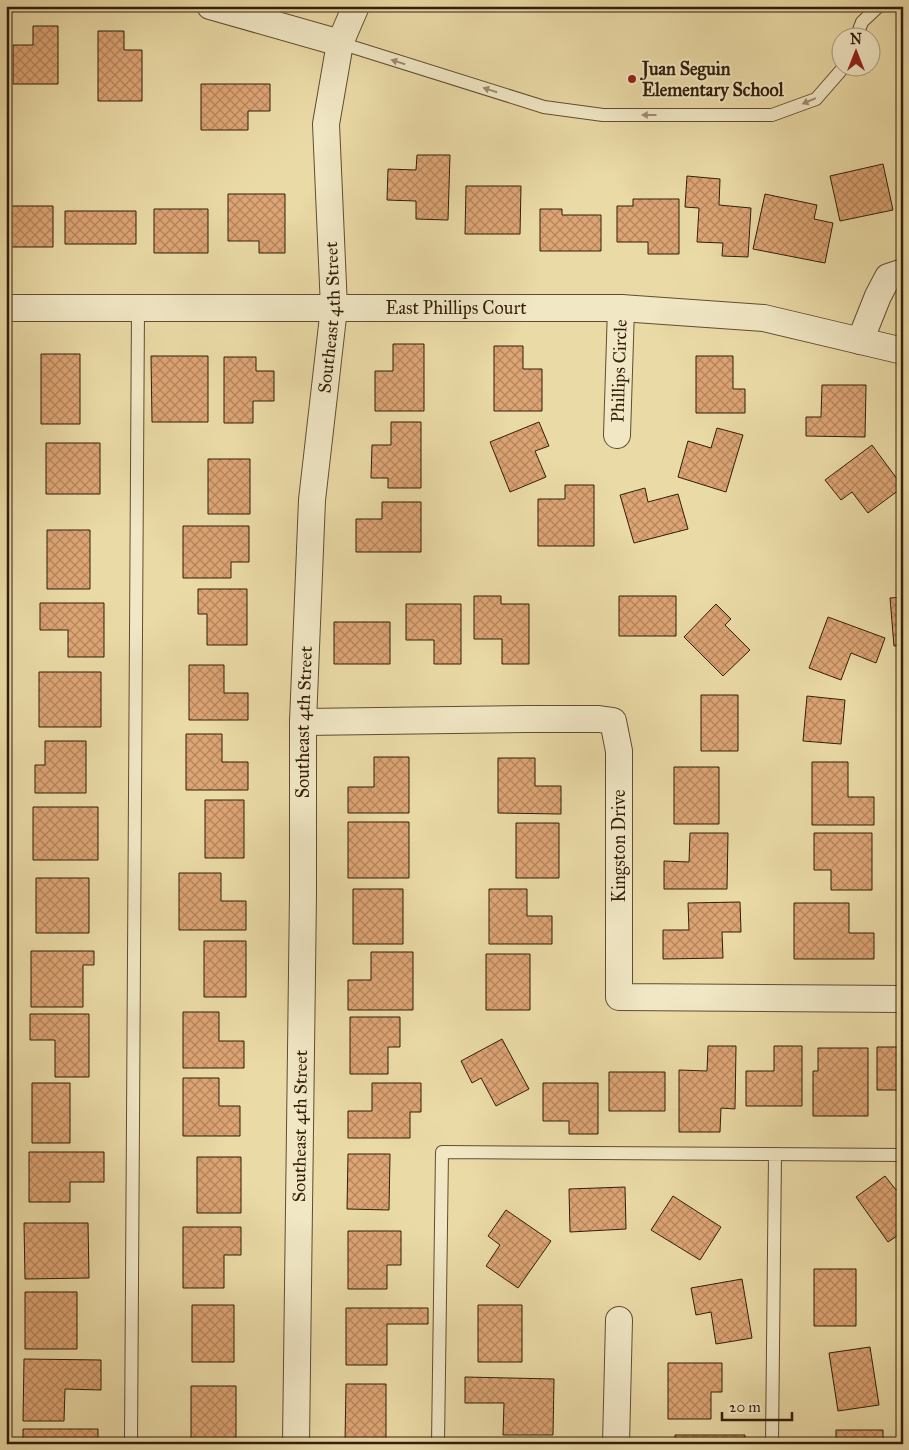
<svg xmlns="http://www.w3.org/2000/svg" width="909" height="1450" viewBox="0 0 909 1450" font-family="'IM FELL Great Primer',serif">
<defs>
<pattern id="building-cross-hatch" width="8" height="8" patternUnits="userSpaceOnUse" patternTransform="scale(1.25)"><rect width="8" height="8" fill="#dda474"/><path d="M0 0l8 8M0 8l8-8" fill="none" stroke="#b4855d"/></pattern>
</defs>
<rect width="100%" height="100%" fill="#eadaa6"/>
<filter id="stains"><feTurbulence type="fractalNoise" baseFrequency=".004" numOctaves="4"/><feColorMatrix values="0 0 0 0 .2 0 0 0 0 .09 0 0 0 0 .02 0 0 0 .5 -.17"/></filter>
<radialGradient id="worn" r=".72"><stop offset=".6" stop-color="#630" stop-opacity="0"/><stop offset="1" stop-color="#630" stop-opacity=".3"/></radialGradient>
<path fill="url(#building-cross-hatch)" stroke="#321e09" d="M33,26h25v58h-45v-39h20z
M98,31h26v19h18v51h-44z
M201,84h69v27h-22v19h-47z
M417,155h33l-2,65 -32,-1v-18l-29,-1 1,-31 28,1z
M883,164l10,46 -53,11 -10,-45z
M687,176l33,3 -1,26 32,3 -3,49 -26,-1 1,-13 -26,-1 2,-34 -14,-1z
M466,186h55l-1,48h-55z
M228,194h57v59h-26v-12h-31z
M765,194l52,11 -3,14 19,4 -8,40 -72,-14z
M633,199h46v55h-31v-12h-31v-36h16z
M6,206h47v41h-47z
M154,209h54v44h-54z
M540,209h22v6h39v36h-61z
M65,211h71v33h-71z
M393,344h31v67h-49v-40h18z
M494,346h29v23h19v42h-48z
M41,354h39v70h-39z
M151,356h57v66h-56z
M696,356h37v33h12v24h-49z
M224,357h32v14h18v30h-21v22h-29z
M822,385h44l-1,52 -59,-1v-19h15z
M391,422h30v66h-33v-10h-17l1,-33h19z
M539,422l10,24 -14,5 11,26 -36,15 -20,-50z
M717,428l26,7 -17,57 -48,-15 10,-36 23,7z
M46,443h54v51h-54z
M872,445l31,42 -35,26 -16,-21 -11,8 -16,-20z
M208,459h42v55h-42z
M565,485h29v61h-56v-47h27z
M645,488l3,14 30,-8 10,35 -54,14 -14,-48z
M382,502h39v50h-65v-33h26z
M183,526h66v36h-18v16h-48z
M47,530h43v59h-43z
M198,589h49v56h-40v-31h-9z
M474,596h27v8h28v60h-27v-25h-28z
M619,596h57v40h-57z
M903,597v49h-9l-4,-48z
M40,603h64v54h-36v-27h-28z
M406,604h55v60h-27v-24h-28z
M716,604l15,15 -6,6 25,25 -27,26 -39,-39z
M828,617l57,21 -9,25 -25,-10 -10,27 -32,-12z
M334,622h56v42h-56z
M189,665h35v28h24v27h-59z
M39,672h62v55h-62z
M701,695h37v56h-37z
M807,696l38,4 -4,44 -38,-3z
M186,734h36v28h26v28h-62z
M45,741h41v52h-51v-28h10z
M374,757h35v56h-61v-26h26z
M498,758h37v28h26v28l-63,-1z
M812,762h36v35h26v28h-62z
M674,767h45v57h-45z
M205,800h39v58h-39z
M33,807h65v53h-65z
M348,822h61v56h-61z
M516,823h43v55h-43z
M690,833h38l-1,56h-63v-28l25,1z
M814,833h58v57h-41v-20h-17z
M179,873h42v28h25v29h-67z
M36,878h53v55h-53z
M353,889h50v55h-50z
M489,889h38v27h25v28h-63z
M740,902l1,30h-19l1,26 -60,1v-29h26l-1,-27z
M794,903h55v30h25v26h-80z
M204,941h42v56h-42z
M31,951h63v14h-11v42h-52z
M371,952h42v58h-65v-30h23z
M486,954h44v56h-44z
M183,1012h36v29h25v27h-61z
M30,1014h59v63h-34v-37h-25z
M350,1017h50v30h-12v27h-38z
M502,1039l27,50 -33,17 -15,-28 -9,5 -11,-22z
M708,1046h28l-1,63 -14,-1 -1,24h-41v-62l28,1z
M774,1046h28v60h-56v-35h28z
M877,1047h26v43h-26z
M818,1048h50v68h-55v-45h5z
M609,1072h56v39h-56z
M183,1078h36v28h21v30h-57z
M32,1083h38v60h-38z
M372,1083h49v29h-11v26h-62v-27h24z
M543,1083h55v51h-29v-13h-26z
M29,1152h75v30h-34v20h-41z
M348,1154h42l-1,56 -42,-1z
M197,1157h44v56h-44z
M885,1176l11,14 7,-5v47l-15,10 -32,-45z
M625,1187l1,42 -56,3 -1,-43z
M673,1196l48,31 -21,33 -49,-30z
M506,1210l45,31 -33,47 -32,-22 14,-21 -12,-9z
M24,1223h64l1,55 -64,1z
M183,1227h58v28h-17v33h-41z
M348,1231h53v34h-14v24h-39z
M814,1269h42v57h-42z
M742,1279l10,59 -36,6 -5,-32 -15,3 -5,-27z
M25,1292h52v57h-52z
M192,1305h42v57h-42z
M478,1305h44v57h-44z
M346,1308h82v16h-41v41h-41z
M870,1347l9,58 -41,6 -9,-58z
M24,1359l77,1v30l-36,-1 -1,32h-41z
M668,1363h54v29h-11v27h-43z
M465,1377l89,2 -1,56h-50l1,-32h-39z
M346,1384h40v58h-41z
M191,1386h45v58h-45z
M23,1429h75v15h-75z
M836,1430h47v14h-47z
M675,1435h70v9h-70z"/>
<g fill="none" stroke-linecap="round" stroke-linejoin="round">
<g stroke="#604d30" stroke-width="14">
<path id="lane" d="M856,38l6,-16 17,-16
M340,43l204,64 59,8h169l44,-16 27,-31
M131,1444l7,-1136
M438,1444l4,-292 461,3
M772,1444l3,-290"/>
</g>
<g stroke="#604d30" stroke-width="28">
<g id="street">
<path d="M210,6l130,37"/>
<path id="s1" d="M6,308h615l143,10 139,33"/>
<path d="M860,341l18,-45 10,-19 15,-5"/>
<path id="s2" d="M617,435l4,-127"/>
<path d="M303,722l224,-3h72l14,2 6,30v246l284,2"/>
<path id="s3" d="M296,1444l7,-551v-171l9,-222 22,-192 -8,-184 14,-81 16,-37"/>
<path d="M616,1444l3,-124"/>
</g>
</g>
<use href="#lane" stroke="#f1e7c5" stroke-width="12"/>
<use href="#street" stroke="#f1e7c5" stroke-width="26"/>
</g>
<defs><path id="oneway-solid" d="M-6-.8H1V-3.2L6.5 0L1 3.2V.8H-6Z" transform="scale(1.25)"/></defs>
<g fill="#9b8d70">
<use href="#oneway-solid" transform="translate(398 62) rotate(-163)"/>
<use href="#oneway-solid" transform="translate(490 90) rotate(-163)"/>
<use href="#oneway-solid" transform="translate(809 101) rotate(157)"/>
<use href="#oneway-solid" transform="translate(649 115) rotate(180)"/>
</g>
<circle fill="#8f2418" stroke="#f1e7c5" stroke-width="2" cx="632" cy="79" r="5"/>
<g text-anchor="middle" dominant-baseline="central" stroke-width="4" stroke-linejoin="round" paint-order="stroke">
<g font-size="18" font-weight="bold" fill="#321e09" stroke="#f1e7c5" text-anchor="start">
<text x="642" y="69">Juan Seguin<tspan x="642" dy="21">Elementary School</tspan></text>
</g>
<g font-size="18" fill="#321e09" stroke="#f1e7c5">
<text stroke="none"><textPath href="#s1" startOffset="450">East Phillips Court</textPath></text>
<text stroke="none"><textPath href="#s3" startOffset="1128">Southeast 4th Street</textPath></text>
<text stroke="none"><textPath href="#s2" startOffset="64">Phillips Circle</textPath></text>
<text stroke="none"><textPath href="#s3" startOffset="722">Southeast 4th Street</textPath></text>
<text transform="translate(619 846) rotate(-90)">Kingston Drive</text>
<text stroke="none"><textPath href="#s3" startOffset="318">Southeast 4th Street</textPath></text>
</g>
</g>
<rect width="909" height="1450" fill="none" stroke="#eadaa6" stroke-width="25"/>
<rect x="8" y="8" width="894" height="1435" fill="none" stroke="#321e09" stroke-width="2.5"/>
<rect x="12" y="12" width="884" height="1425" fill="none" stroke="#321e09"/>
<g transform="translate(856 52)"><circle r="24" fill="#f1e7c5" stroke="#a5977a"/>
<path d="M0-4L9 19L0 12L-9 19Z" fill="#8f2418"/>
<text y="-8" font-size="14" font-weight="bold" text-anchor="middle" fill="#321e09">N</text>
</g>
<path d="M722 1412v8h70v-8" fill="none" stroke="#321e09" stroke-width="2.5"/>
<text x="729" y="1412" font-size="15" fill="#321e09" stroke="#f1e7c5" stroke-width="4" paint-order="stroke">20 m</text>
<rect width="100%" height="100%" filter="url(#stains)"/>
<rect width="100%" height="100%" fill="url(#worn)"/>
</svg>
